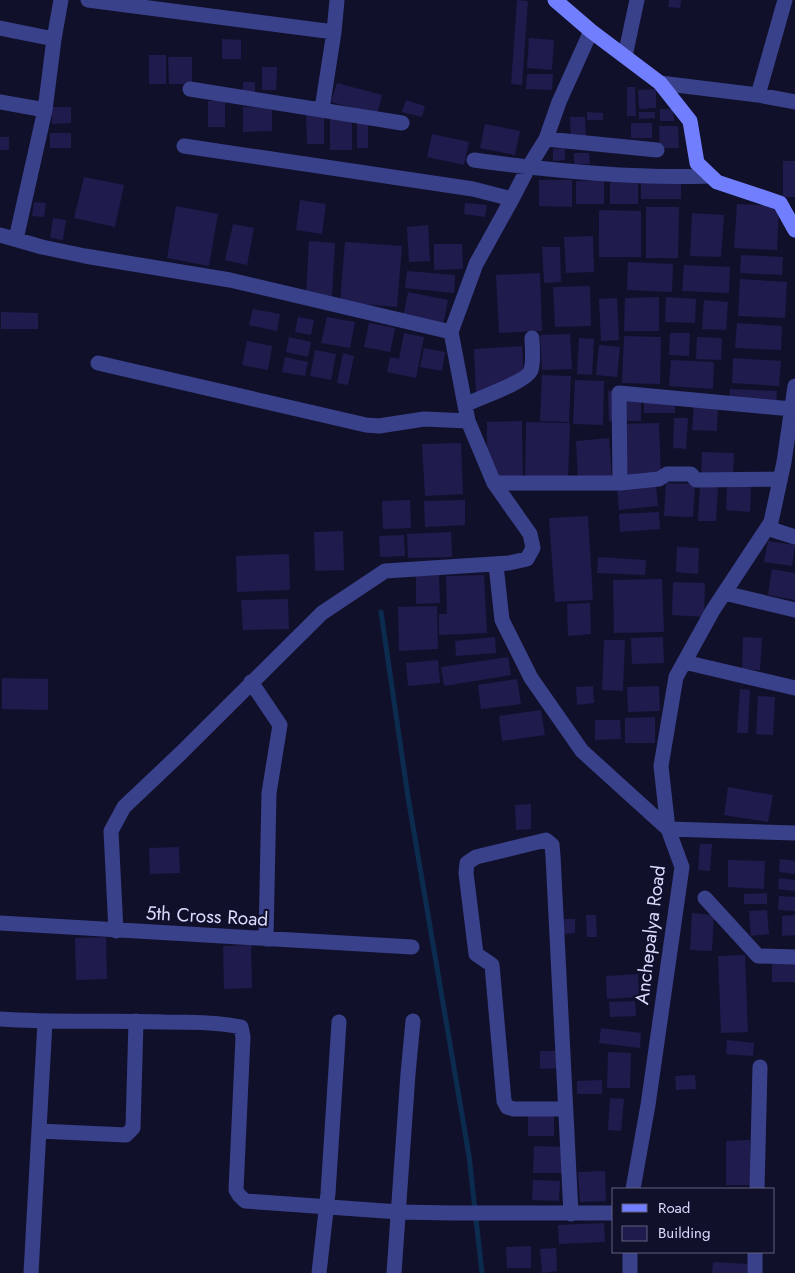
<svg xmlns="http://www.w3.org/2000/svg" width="795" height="1273" viewBox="0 0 795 1273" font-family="Jost,sans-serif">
<rect width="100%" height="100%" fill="#11102b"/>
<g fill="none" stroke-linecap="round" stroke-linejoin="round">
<path stroke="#0b2c4f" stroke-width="5" d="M381,612l27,185 61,359 13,117"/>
</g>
<path fill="#1f1b4d" d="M517,0l11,1 -6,84 -11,-1z
M669,0h12l-1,8 -12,-1z
M529,38l25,2 -2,30 -25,-2z
M222,39l19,1v19h-19z
M149,55h17v29h-17z
M168,57h24v27h-23z
M262,67h15l-1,23h-14z
M527,74h26l-1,16 -26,-1z
M243,82h12v10h-12z
M337,83l45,12 -5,19 -46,-12z
M627,87h8l1,29h-9z
M656,89v19l-17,1 -1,-19z
M225,100v27h-17v-26z
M406,100l19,6 -3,11 -20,-5z
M52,107h19v16l-19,1z
M243,107h29v24l-29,1z
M660,109h13l1,12h-14z
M587,112l16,1v7h-16z
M639,112h16v6l-16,1z
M306,114h18v30h-17z
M570,117h15l1,19h-15z
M330,119h22v31h-22z
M368,120v28h-11v-27z
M631,123h21v15h-21z
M485,124l35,7 -5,24 -35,-7z
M659,126h19l1,22h-19z
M50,133h21v15h-21z
M432,134l37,8 -5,23 -37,-8z
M0,137h9v13h-9z
M565,148v12l-12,1v-12z
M574,153h15l1,11h-16z
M783,161h12v36h-12z
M84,177l40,8 -9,42 -41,-9z
M539,180h33v27l-33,-1z
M604,180v24h-28v-23z
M610,182h28v22h-28z
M641,183h40v16h-40z
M300,200l26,4 -4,30 -26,-4z
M34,202l12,1 -2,14 -12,-1z
M465,203l22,2 -2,12 -21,-3z
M737,204l42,2 -2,44 -43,-2z
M176,206l42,8 -9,52 -42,-8z
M646,207h33l-1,51h-32z
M599,210l42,1v46h-42z
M692,213l32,2 -3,42 -31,-1z
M53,218l13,2 -3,20 -13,-2z
M233,224l21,4 -7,37 -22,-5z
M428,225l2,36 -21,1 -2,-35z
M593,236l1,36 -28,1 -2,-36z
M309,241l26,2 -3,53 -26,-1z
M345,242l57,4 -5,61 -57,-5z
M434,244h28l1,25 -29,1z
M542,247h18l1,35 -17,1z
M741,255l42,2 -1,18 -42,-2z
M628,262l45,2 -1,28 -45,-2z
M684,265l46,2 -1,26 -47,-2z
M407,271l48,4 -1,18 -49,-5z
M540,273l2,58 -43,2 -3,-58z
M740,279l47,3 -2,36 -47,-2z
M590,286l1,40 -36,1 -2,-40z
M408,292l40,8 -5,25 -40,-8z
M659,297v34h-35l1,-33z
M666,297l30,2 -1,24 -30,-1z
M617,298l2,42 -18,1 -2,-42z
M704,300l24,2 -2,28 -24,-1z
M253,309l27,5 -3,17 -28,-6z
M1,312l37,1v16h-37z
M298,317l16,3 -3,15 -16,-3z
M327,317l28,5 -5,26 -29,-5z
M369,323l26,5 -5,24 -26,-5z
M737,323l45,3 -1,24 -46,-2z
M404,333l20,4 -8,41 -29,-6 3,-15 9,2z
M670,333h20l-1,23 -20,-1z
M570,334l2,35 -30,1 -2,-35z
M624,336l37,1 -1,47 -38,-1z
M289,337l22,5 -3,15 -22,-5z
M697,337l25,1 -1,22 -25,-1z
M579,338l15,1 -2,36 -15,-1z
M247,341l25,5 -4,24 -26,-5z
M599,345l21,2 -3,30 -21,-2z
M522,346l2,29 -48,19 -2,-45z
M424,348l21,4 -3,19 -22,-4z
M315,350l21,4 -5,26 -21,-4z
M343,353l11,3 -6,29 -11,-2z
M285,357l23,5 -3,14 -23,-4z
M733,358l48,3 -2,25 -47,-3z
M671,360l43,2 -1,27 -44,-3z
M542,375l29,1 -2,46 -29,-1z
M575,380l29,1 -1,44 -30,-1z
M730,389l47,2 -1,20 -47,-3z
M641,390v31h-32l-1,-30z
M644,395h31v18h-31z
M694,403l24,1 -1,27 -25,-1z
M674,418h14l-2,31 -13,-1z
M522,421l1,59h-36v-58z
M526,422l44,1 -2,57 -43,-1z
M659,423l2,52 -44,2 -3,-53z
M609,438l3,40 -34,2 -2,-39z
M461,443l2,51 -38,2 -3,-52z
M702,452l32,1 -1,24 -32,-2z
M666,483l29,1 -2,33 -29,-1z
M700,485l18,1 -2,35h-18z
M656,486l2,20 -39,4 -2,-21z
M727,486l24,1 -1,25 -24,-2z
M410,500l1,28 -28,1 -1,-28z
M465,500v25l-40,2 -1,-26z
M659,512l1,17 -40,3 -1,-18z
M588,516l5,84 -38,2 -6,-84z
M343,531l1,39 -29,1 -1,-39z
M451,532l1,25 -44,1 -1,-24z
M404,535l1,21 -25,1 -1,-21z
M768,541l27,4 -3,21 -28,-4z
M677,547l22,1 -1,26 -22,-2z
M289,554l1,36 -53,2 -1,-36z
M598,557l48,3 -1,15 -48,-2z
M772,569l23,4v27l-27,-5z
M439,575l1,28 -24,1v-28z
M484,575l3,58 -48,2v-21h8l-1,-38z
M662,579l2,53 -50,1 -1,-53z
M673,582l32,1 -1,34 -32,-2z
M288,599l1,30 -46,1 -2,-30z
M590,603l1,31 -23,2 -1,-32z
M437,606l1,43 -39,2 -1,-44z
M495,637l1,16 -40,3 -1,-15z
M663,637l1,26 -32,1 -1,-26z
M743,637l19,1 -2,32 -18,-1z
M604,640h21l-2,51 -21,-1z
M508,657l3,18 -67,11 -3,-19z
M438,660l2,23 -32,3 -2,-23z
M2,678l46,1v31l-46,-1z
M517,679l4,25 -40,5 -3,-24z
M593,686l1,17 -17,2 -1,-18z
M659,686l1,25 -32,1 -1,-25z
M740,689l10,1 -2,43h-11z
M758,696l17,1 -2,38 -17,-1z
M541,710l4,25 -43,6 -3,-25z
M655,717v26h-30v-25z
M595,720h25l1,19 -26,1z
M728,787l45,8 -5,27 -44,-7z
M531,804v25l-15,1 -1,-25z
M700,844h12l-2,27 -12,-1z
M179,847l1,26 -30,1 -1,-26z
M780,859l15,2v13l-16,-2z
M728,860l37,1 -1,28 -36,-2z
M779,878l16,2v11l-17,-2z
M767,893v11h-23v-10z
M779,896l16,1v14l-17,-1z
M767,910l2,24 -18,2 -2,-25z
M692,913l22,2 -2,36 -22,-1z
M586,915h10l1,22h-10z
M795,915v20l-13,1v-20z
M564,919h11v14l-11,1z
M106,937l1,42 -31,1 -1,-42z
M251,945l1,43 -28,1 -1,-43z
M745,955l3,77 -27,1 -3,-77z
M772,961h23v21h-23z
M638,974l1,23 -32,2 -1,-23z
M635,1001l1,15 -26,1 -1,-15z
M601,1028l40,5 -1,15 -41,-5z
M727,1040l27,3 -1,13 -27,-2z
M540,1051h22l1,17 -23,1z
M608,1052l23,1 -1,35h-23z
M695,1075l1,14 -20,1 -1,-14z
M602,1080v14h-25v-13z
M610,1098l14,1 -3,32 -13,-1z
M554,1115v21h-26v-20z
M750,1140v45h-24v-44z
M534,1146l32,1 -1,26h-32z
M605,1171l1,30 -26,1 -2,-30z
M533,1180l27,1 -1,20 -27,-1z
M604,1223l1,19 -46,2 -1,-19z
M531,1246v22h-24l-1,-21z
M556,1248l1,23 -15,2 -2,-24z
M713,1262l35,2 -1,9h-35z"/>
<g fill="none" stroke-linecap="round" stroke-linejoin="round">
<path stroke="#3a418b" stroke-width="15" d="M88,0l246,32
M0,28l54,11
M625,56l12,-56
M660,83l98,12 37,7
M190,89l212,34
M758,95l27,-95
M0,102l45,8
M322,109l12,-77 3,-32
M546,139l111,11
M184,146l289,43 39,10
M474,160c78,11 158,19 236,16
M0,235l42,12 43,9 145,24 221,52
M16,239l29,-129 9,-71 7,-39
M98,363l268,62 13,1 45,-7 44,2
M465,405c13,-7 62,-23 66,-35 3,-9 1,-22 1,-32
M494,483h126l-1,-90 173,16
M620,483l39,-4 8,-5h24l5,6 84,-1
M767,528l28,9
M496,565l6,55 29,58 51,73 86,78 127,4
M724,593l71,17
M684,662l111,26
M251,682l29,43 -11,68 -3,146
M705,898l53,58 37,1
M0,923l412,24
M116,931l-5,-100 13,-24 57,-54 141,-140 63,-42 124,-8 18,-4 6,-11 -3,-14 -36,-51 -26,-62 -17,-89 25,-68 36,-65 16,-31 18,-29 13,-37 32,-71
M0,1019c55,4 109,1 164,3 26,0 51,0 77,5l2,10 -7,153 3,5 6,6 154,11 54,1h161
M566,1109h-52l-7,-2 -3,-6 -12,-136 -16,-11 -10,-81 1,-10 9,-6 70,-17 6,5 1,11 18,358
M39,1131l87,4 7,-7 3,-107
M633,1189l15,-84 34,-238 -14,-38 -7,-63 15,-89 37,-67 58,-88 13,-60 11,-76
M757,1189l3,-122
M630,1252v21
M31,1273l14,-251
M319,1273l9,-80 11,-171
M394,1273l14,-199 5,-53
M755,1273v-21"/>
<path stroke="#717fff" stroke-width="15" d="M555,0l36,31 69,52 30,38 7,42 20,19 63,21 15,27"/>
</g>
<g text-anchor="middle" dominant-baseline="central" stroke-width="4.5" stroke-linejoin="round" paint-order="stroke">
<g font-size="19" fill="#dadbff" stroke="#11102b">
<text transform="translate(207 916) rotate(3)">5th Cross Road</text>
<text transform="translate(650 935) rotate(-83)">Anchepalya Road</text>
</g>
</g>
<rect x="612" y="1188" width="162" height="65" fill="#11102b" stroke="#616180"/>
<rect x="622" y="1204" width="25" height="8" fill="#717fff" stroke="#616180"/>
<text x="658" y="1213" font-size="15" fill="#dadbff">Road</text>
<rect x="622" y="1226" width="25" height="15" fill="#1f1b4d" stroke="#616180"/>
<text x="658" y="1238" font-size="15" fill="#dadbff">Building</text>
</svg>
